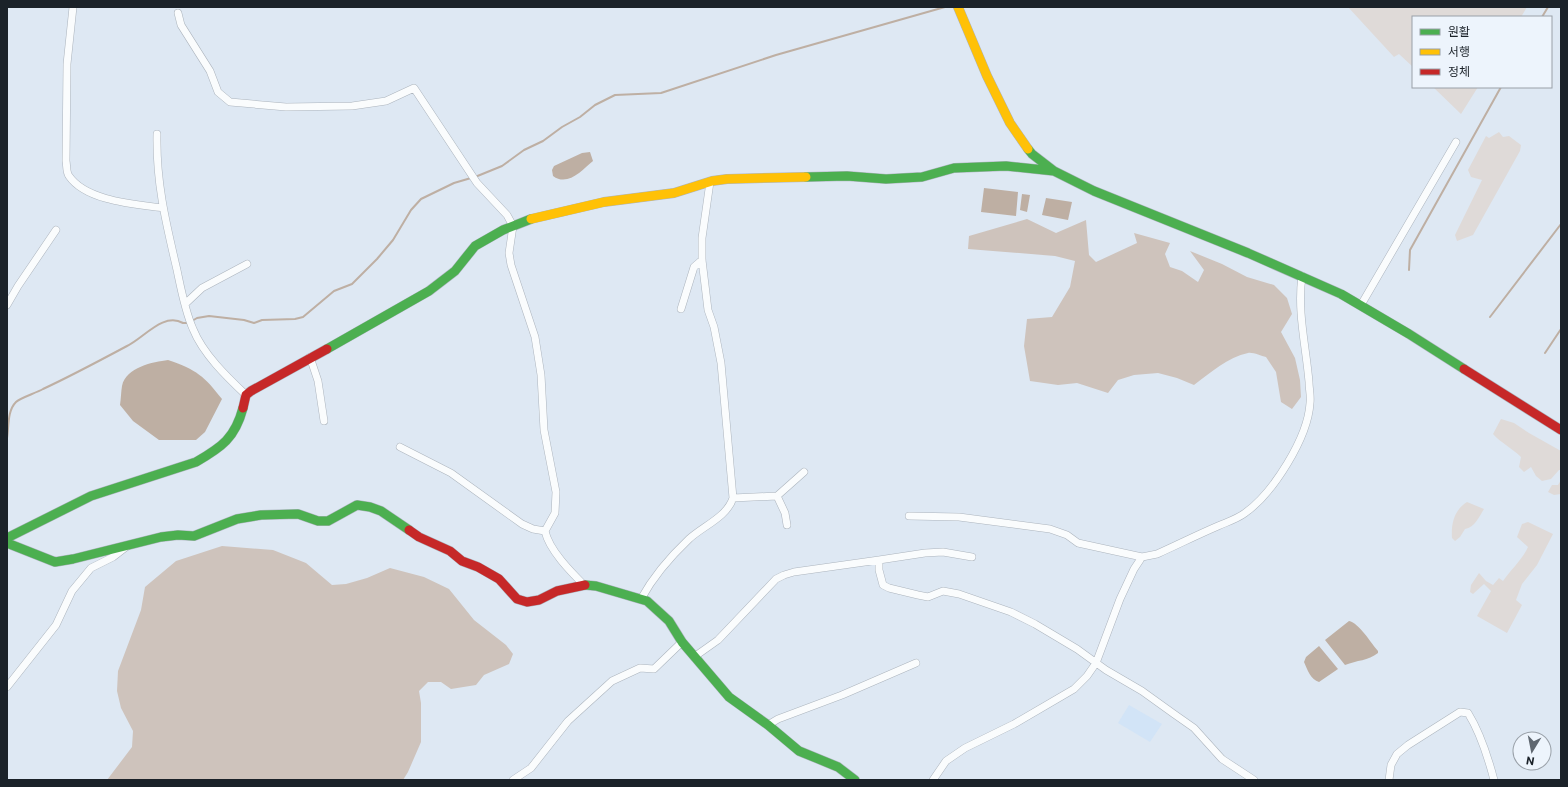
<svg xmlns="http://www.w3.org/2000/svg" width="1568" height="787" viewBox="0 0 1568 787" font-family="Commissioner,'Noto Sans KR',sans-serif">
<rect width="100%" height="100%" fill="#dee8f3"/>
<path fill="#d2e4f7" d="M1129,705l33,19 -12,18 -32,-19z"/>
<path fill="#dfdad8" d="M1348,7h179l-6,10h-108v50l-14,-13 -5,3z
M1433,87h45l-17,27z
M1499,132l4,5 6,-1 12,9 -1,6 -47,84 -16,6 -2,-6 27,-55 -11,-3 -3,-7 18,-34 3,2z
M1501,419l13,4 15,10 32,18v19h-2l-8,9 -9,2 -6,-5 -5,-9 -7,5 -5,-5 2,-10c-9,-9 -20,-14 -28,-23z
M1561,480v14l-7,1 -6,-3 4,-7h6z
M1467,502l17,7c-5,8 -9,18 -19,20l-5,8 -5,4 -3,-3c-1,-14 2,-28 15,-36z
M1528,522l25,12 -16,31 -15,19 -6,16 6,5 -15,28 -30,-17 14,-25 -7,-7 -11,10 -3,-2 1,-7 8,-12 7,8 7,4 6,-7 4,3c8,-12 19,-21 25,-34l-11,-10 5,-13z"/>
<path fill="#cec3bc" d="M1027,219l29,14 30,-13 3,35 7,7 41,-19 -3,-10 36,10 -5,11 5,13 12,4 16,11 6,-12 -14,-19 32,13 25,13 27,8 13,13 5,16 -11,18 14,26 5,22 1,17 -9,12 -11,-7 -5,-30 -10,-15c-5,-1 -13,-5 -18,-4 -20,4 -38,20 -54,32l-17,-7 -19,-5 -24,2 -16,5 -10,13 -31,-10 -19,2 -28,-4 -6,-35 3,-27 25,-2 18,-30 5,-26 -20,-5 -87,-7 1,-13z
M222,546l51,4 33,13 26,22 14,-1 21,-6 23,-10 34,9 25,12 25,31 32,25 7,9 -4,10 -25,11 -8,10 -25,4 -10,-7h-13l-9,9 2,12v39l-13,30 -5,8h-296l25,-33 1,-16 -12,-23 -4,-17 1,-20 23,-61 4,-23 31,-26z"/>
<path fill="#beafa3" d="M590,152l3,9c-11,9 -25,26 -40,15l-1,-6 2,-4 28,-13z
M984,188l34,4 -2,24 -35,-4z
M1022,194l8,1 -3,17 -7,-2z
M1046,198l26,4 -4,18 -26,-5z
M168,360c29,10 36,16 54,39l-17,33 -9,8h-37l-26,-19 -13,-16c1,-7 1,-13 2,-19 4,-19 31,-24 46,-26z
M1349,621c10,2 22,22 29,30v2c-10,8 -21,7 -33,12l-20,-25z
M1319,646l19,23 -19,13c-8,-2 -12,-13 -15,-20l2,-5z"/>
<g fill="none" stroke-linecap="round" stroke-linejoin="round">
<path stroke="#beafa3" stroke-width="2" d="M1542,17l6,-10
M475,177l27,-11 22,-16 19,-9 19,-14 18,-10 15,-12 20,-10 46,-2 115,-38 169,-48
M1409,270l1,-20 91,-163
M1490,317l71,-93
M192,321l5,-3 12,-2 35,4 10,3 8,-3 33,-1 8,-2 31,-26 18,-7 25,-25 16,-19 18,-30 10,-11 33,-16 17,-5
M1545,353l16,-24
M7,438c2,-11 0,-27 9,-36 4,-4 20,-9 27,-13 28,-13 56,-28 84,-43 17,-8 36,-34 56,-23h5"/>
<g stroke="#acb4bd" stroke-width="8">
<path id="street" d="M73,7l-6,57 -1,97c1,4 0,11 3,15 17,25 65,28 94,32
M178,13l3,12 29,46 8,21 12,10 56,5 66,-1 34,-5 28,-13 63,95 30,32 6,11 -4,27 2,12 24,72 6,38 3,55 12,62 -1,21 -10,18c4,19 26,41 39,54
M157,134c-1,49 9,89 20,136 4,19 8,41 16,59 10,25 34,48 53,66
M185,304l17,-16 45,-24
M7,305l11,-19 38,-56
M1361,305l95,-163
M681,309l13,-42 8,-7
M310,357l8,24 6,40
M400,447l51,26 71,51 11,5 12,2
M777,496l8,17 2,12
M733,498l44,-2 27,-24
M909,516l50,1 91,12 17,6 11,8 64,14
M879,560l46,-7 18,-1 29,5
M641,599c12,-22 29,-42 48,-60 14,-13 38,-22 44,-41l-12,-135 -7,-36 -6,-17 -6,-50v-22l8,-56
M694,657l24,-17 58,-61 8,-4 10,-3 85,-12v10l4,15 6,3 29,7 10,2 15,-6 16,3 52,18 24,12 42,25 29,21 36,21 32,23 20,14 28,31 32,21
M7,687l49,-62 16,-34 19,-23 22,-11 13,-10
M768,725l10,-6 64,-24 74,-32
M513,780l18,-12 37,-47 44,-40 28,-13 14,1 28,-27
M933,780l13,-19 19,-13 49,-24 60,-35 13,-13 9,-13 24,-64 14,-30 8,-12 15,-3c20,-9 40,-19 61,-28 9,-4 19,-7 27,-13 28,-20 63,-75 65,-110 1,-7 -1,-14 -1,-21 -3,-36 -12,-70 -7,-106
M1389,780l2,-15 6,-11 11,-9 52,-33 8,1c13,21 20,44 26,67"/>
</g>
<g stroke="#acb4bd" stroke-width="10">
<path id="fast" d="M1028,149l4,5 22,17 40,20 154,62 93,41 68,40 55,35
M806,177l41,-1 39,3 36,-2 32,-9 52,-2 48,5
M327,349l102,-58 26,-20 20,-25 28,-16 28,-11
M7,538l84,-42 105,-34c26,-15 39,-24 47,-54
M7,543l48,19 18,-3 88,-22 17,-2 16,1 43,-17 24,-4 37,-1 20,7h10l29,-16 13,2 11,4 28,19
M585,585l11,1 51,15 22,20 13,21 47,55 39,28 31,26 39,16 17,13"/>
</g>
<g stroke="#acb4bd" stroke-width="10">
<path id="slow" d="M958,7l29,69 23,47 18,26
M531,219l73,-17 70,-9 38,-12 15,-2 79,-2"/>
</g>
<g stroke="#acb4bd" stroke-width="10">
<path id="jam" d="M1464,369l97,61
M243,408l3,-13 5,-4 76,-42
M409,530l10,7 31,14 12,10 16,6 21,12 18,20 10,3 12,-2 18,-9 28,-6"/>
</g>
<use href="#street" stroke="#fafcfd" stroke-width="7"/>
<use href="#fast" stroke="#4caf50" stroke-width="9"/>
<use href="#slow" stroke="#ffc107" stroke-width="9"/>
<use href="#jam" stroke="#c62828" stroke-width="9"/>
</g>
<rect width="1568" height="787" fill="none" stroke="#1b2229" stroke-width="16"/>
<rect x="1412" y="16" width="140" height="72" fill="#edf4fc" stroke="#99a0a8"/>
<rect x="1420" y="29" width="20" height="6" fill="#4caf50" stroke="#99a0a8"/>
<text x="1448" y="36" font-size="12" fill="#1b2229">원활</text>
<rect x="1420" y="49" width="20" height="6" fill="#ffc107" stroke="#99a0a8"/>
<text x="1448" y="56" font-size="12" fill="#1b2229">서행</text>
<rect x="1420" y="69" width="20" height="6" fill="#c62828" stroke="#99a0a8"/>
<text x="1448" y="76" font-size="12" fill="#1b2229">정체</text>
<g transform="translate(1532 751) rotate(190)"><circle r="19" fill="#edf4fc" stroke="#99a0a8"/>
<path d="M0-3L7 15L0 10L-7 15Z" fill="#5f6770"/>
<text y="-6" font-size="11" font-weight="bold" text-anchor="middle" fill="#1b2229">N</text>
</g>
</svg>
